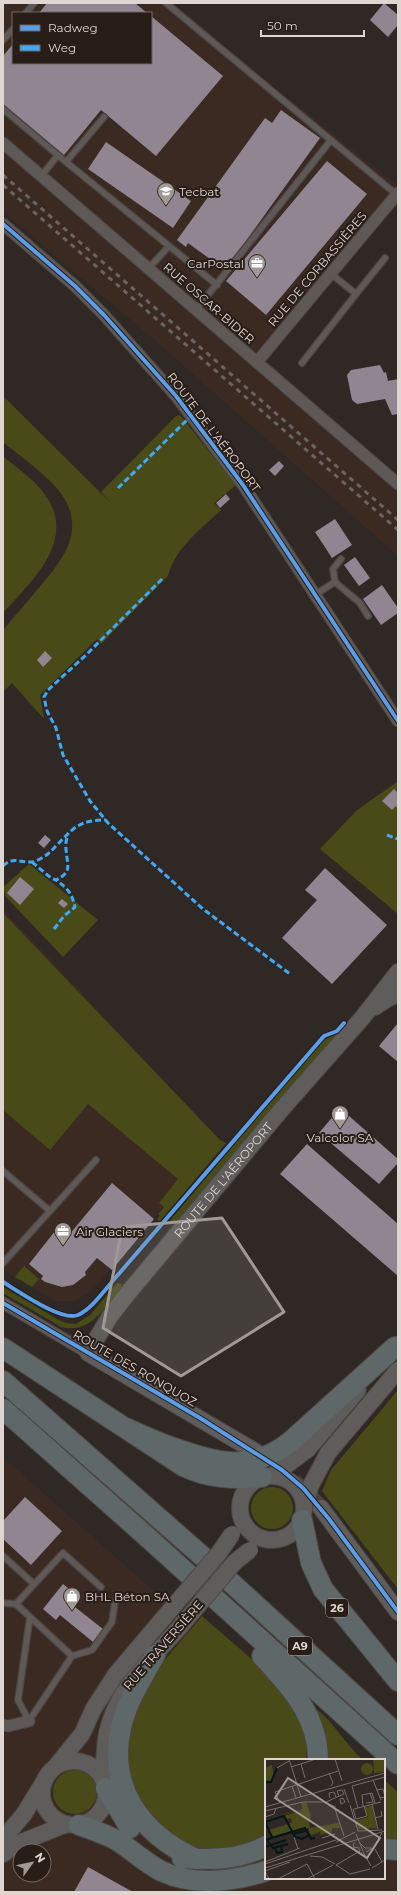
<svg xmlns="http://www.w3.org/2000/svg" width="401" height="1895" viewBox="0 0 401 1895" font-family="Montserrat,sans-serif">
<rect width="100%" height="100%" fill="#2f2825"/>
<path fill="#3b2a22" fill-rule="evenodd" d="M3,3h167l228,183v7l-141,169 141,122v72l-247,-219 -148,-125zM13,13h138v50h-138z
M3,909l217,231 -121,143 -11,10 -13,8h-20l-52,-31z
M3,1457l341,303h-78v118h118v-82l14,13v83h-395zM20,1851h24v24h-24z"/>
<path fill="#484b18" d="M3,396l110,109 -12,-13 75,-76 4,-1 56,70 -22,18 7,7c-20,19 -46,38 -53,66l-67,68 -4,-5 -57,56 4,24 -32,-36 -9,9v-62c11,-13 23,-27 34,-40 22,-26 49,-56 27,-92 -11,-19 -43,-41 -61,-56z
M3,456c11,10 25,19 35,30 45,49 -3,91 -35,127z
M398,781v133l-78,-65 36,-38z
M29,864l69,56 -35,37 -57,-60 -3,-10z
M3,913l217,227 6,3 -66,78 -3,-2 3,-3 -2,-2 6,-7 -5,-4 19,-24 -90,-75 -38,46 -47,-40z
M336,1034v2l-157,184 -7,4h-5l155,-183z
M24,1266l15,13 -7,8 -17,-10z
M117,1283l5,1 -1,4c-17,20 -30,46 -60,39l-58,-34v-6l54,32 9,4 10,1 14,-9z
M398,1390v199l-76,-98 9,-21z
M251 1508a21 21 0 1 1 42 0a21 21 0 1 1-42 0Z
M202,1616c30,27 81,65 98,102 5,13 7,28 6,42h-40v78l-36,11h-31l-14,-4 -36,-24 -23,-43 -1,-40 22,-57z
M314,1707c20,15 31,37 49,53h-39z
M53 1792a22 22 0 1 1 44 0a22 22 0 1 1-44 0Z
M384,1780l14,12v52l-14,-2z"/>
<path fill="#908590" d="M47,3h88l12,10h-108z
M384,3l14,12v10l-10,12 -18,-17z
M151,16l72,60 -67,80 -55,-46 -37,45 -61,-51v-48l10,-12v19h138z
M281,110l39,28 -95,132 -37,-27 -2,4 -9,-7 88,-122 7,5z
M106,142l85,59 -18,27 -85,-59z
M327,161l40,33 -101,121 -40,-34z
M380,365l4,8 2,-1 2,9 10,-2v35l-6,1 -7,-16 -28,5 -5,-4 -5,-25 4,-5z
M279,461l5,5 -9,10 -6,-6z
M226,494l4,5 -10,9 -4,-5z
M335,519l17,26 -20,13 -17,-26z
M355,557l15,21 -11,8 -15,-21z
M382,585l16,23v5l-17,12 -18,-26z
M45,651l7,7 -9,9 -6,-7z
M394,789l4,4v16l-2,-3 -4,4 -10,-9z
M45,835l6,5 -7,8 -6,-5z
M325,868l62,57 -55,59 -50,-46 35,-38 -12,-10z
M20,877l14,12 -14,16 -13,-12z
M62,899l6,5 -4,4 -6,-5z
M398,1023v39l-19,-16z
M340,1108l58,51v4l-19,21 -60,-51z
M307,1144l91,80v52l-118,-102z
M112,1183l42,36 -42,51 -15,-12 -12,14 1,3 -13,10 -11,2 -17,-5 -4,-3 2,-3 -14,-12 30,-38 10,9z
M25,1497l37,34 -31,34 -28,-26v-18z
M63,1584l10,8 -7,8 37,29 -10,13 -33,-27 -4,5 -13,-11z
M88,1867l45,25h-59z"/>
<g fill="none" stroke-linecap="round" stroke-linejoin="round">
<path stroke="#49423f" stroke-width="16" stroke-dasharray="16 8" stroke-linecap="butt" d="M256,1452c24,17 45,34 65,56"/>
<g stroke="#4b4542" stroke-width="8">
<path id="lane" d="M166,3l231,192
M26,13l8,-10
M3,40l10,-11
M3,109l63,53 38,-45
M66,162l151,123
M42,175l16,-20
M149,268l20,-22
M330,273l26,21 29,-36
M196,310l135,-170
M302,363l54,-69
M335,582l25,21 8,13
M316,594l19,-12 -2,-13 8,-10
M3,1171l47,40
M3,1263l93,-103
M3,1556l31,28
M3,1603l13,1
M30,1617l-12,83 11,21 43,-65 -56,-52 47,-51 38,34
M72,1656l20,-6 20,-28 3,-21"/>
</g>
<g stroke="#4b4542" stroke-width="13">
<path id="street" d="M3,143l395,341
M3,224l72,62 29,29 72,81 67,89 155,236
M257,362l141,-169
M3,1303l85,50
M3,1725l5,1 21,-5"/>
</g>
<g stroke="#4b4542" stroke-width="18">
<g id="secondary">
<path d="M375,1007l12,-8 11,-5"/>
<path id="s1" d="M256,1452l-168,-99 22,-37 18,-23 153,-183 82,-93 35,-45"/>
<circle cx="272" cy="1508" r="32"/>
<path d="M272,1476l36,-27 50,-59"/>
<path d="M304,1505l7,-20 17,-32 70,-83"/>
<path d="M321,1508l77,104"/>
<circle cx="74" cy="1793" r="32"/>
<path d="M57,1765l25,-31 12,-26 22,-34 50,-59"/>
<path d="M104,1779c0,-15 0,-31 3,-46 9,-44 44,-73 72,-105"/>
<path d="M3,1839l21,-25 19,-31"/>
<path d="M3,1854l16,-11 48,-19"/>
</g>
</g>
<g stroke="#4b4542" stroke-width="22">
<path id="highway" d="M3,1348l180,118c26,13 51,13 79,11
M3,1381l199,175 196,179
M3,1409l143,127 252,228
M126,1428c19,9 38,17 57,23 40,14 71,19 107,-9l105,-95
M302,1520l9,43 12,26 75,92
M155,1655c-12,22 -27,44 -33,69 -16,63 19,110 74,135
M262,1656c28,30 56,60 56,104
M106,1788l24,40
M79,1825c13,5 27,9 39,16 15,10 28,22 43,30 34,16 71,11 105,0
M384,1849l14,1
M182,1858c31,2 56,2 84,-12"/>
</g>
<use href="#lane" stroke="#5e5856" stroke-width="5.5"/>
<use href="#street" stroke="#5e5856" stroke-width="11"/>
<use href="#secondary" stroke="#5e5d5c" stroke-width="16"/>
<use href="#highway" stroke="#5e6869" stroke-width="20"/>
<path stroke="#696461" stroke-width="3" stroke-dasharray="5 5" stroke-linecap="butt" d="M3,175l395,345
M3,185l395,345"/>
<g stroke="#4b4542" stroke-width="18" stroke-linecap="butt">
<path id="secondary-bridge" d="M166,1615l53,-62 13,-19
M179,1628l56,-66 15,-12"/>
</g>
<use href="#secondary-bridge" stroke="#5e5d5c" stroke-width="16"/>
<path stroke="#3fa9f5" stroke-width="3" stroke-dasharray="6 3" stroke-linecap="butt" d="M118,488l73,-72
M162,579l-75,75 -39,36 -4,7 3,14 9,17 7,27 27,46 18,22 95,86 87,65
M387,835l11,4
M32,862l19,16 5,2c17,-8 11,-15 10,-31 -1,-5 1,-11 2,-16
M3,866c10,-10 17,-3 29,-4 3,0 8,-3 11,-5 6,-3 9,-7 14,-12 17,-18 23,-25 49,-25
M54,929l10,-13 11,-9c-3,-14 -8,-19 -19,-27"/>
<g stroke="#291d18" stroke-width="6">
<path id="cycleway" d="M3,224l72,62 29,29 72,81 67,89 155,236
M3,1282c15,9 59,40 75,33 15,-7 28,-27 39,-39l207,-240 13,-5 7,-8
M3,1303l197,115 82,52 21,18 26,31 69,93"/>
</g>
<use href="#cycleway" stroke="#5a9eea" stroke-width="4"/>
</g>
<path fill="#a19995" fill-opacity="0.2" stroke="#a19995" stroke-width="3" stroke-linejoin="round" d="M222,1218l62,94 -103,64 -78,-48 19,-101z"/>
<defs>
<g id="school-pin" transform="scale(0.9)"><path d="M0 17L-7.5 6A9.5 9.5 0 1 1 7.5 6Z" fill="#a19995" stroke="#291d18"/><path d="M0-5L7-2L0 1L-7-2ZM-4 1L0 2.5L4 1V4Q0 6-4 4Z" fill="#fff"/></g>
<g id="office-pin" transform="scale(0.9)"><path d="M0 17L-7.5 6A9.5 9.5 0 1 1 7.5 6Z" fill="#a19995" stroke="#291d18"/><path d="M-6-3h4V-5.5h4V-3h4V5H-6ZM-1-4.5V-3h2v-1.5ZM-6 0V1H6V0Z" fill="#fff"/></g>
<g id="shop-pin" transform="scale(0.9)"><path d="M0 17L-7.5 6A9.5 9.5 0 1 1 7.5 6Z" fill="#a19995" stroke="#291d18"/><path d="M-5-2.5h2.3a2.7 3.5 0 0 1 5.4 0H5L5.5 6h-11ZM-1.5-2.5h3a1.5 2.3 0 0 0-3 0Z" fill="#fff"/></g>
</defs>
<g fill-rule="evenodd">
<use href="#school-pin" x="166" y="191"/>
<use href="#office-pin" x="257" y="263"/>
<use href="#shop-pin" x="340" y="1114"/>
<use href="#office-pin" x="63" y="1231"/>
<use href="#shop-pin" x="72" y="1596"/>
</g>
<g text-anchor="middle" dominant-baseline="central" stroke-width="4" stroke-linejoin="round" paint-order="stroke">
<g fill="#291d18" stroke="#a89e9a" stroke-width="1">
<rect x="326" y="1599" width="22" height="18" rx="3"/>
<rect x="288" y="1637" width="24" height="18" rx="3"/>
</g>
<g font-size="11" font-weight="bold" fill="#dfd6d2">
<text x="337" y="1608">26</text>
<text x="300" y="1646">A9</text>
</g>
<g font-size="12" fill="#dfd6d2" stroke="#291d18" text-anchor="start">
<text x="179" y="191">Tecbat</text>
<text x="244" y="263" text-anchor="end">CarPostal</text>
<text x="340" y="1137" text-anchor="middle">Valcolor SA</text>
<text x="76" y="1231">Air Glaciers</text>
<text x="85" y="1596">BHL Béton SA</text>
</g>
<g font-size="12" fill="#dfd6d2" stroke="#291d18">
<text transform="translate(317 269) rotate(-50)">RUE DE CORBASSIÈRES</text>
<text transform="translate(209 303) rotate(41)">RUE OSCAR-BIDER</text>
<text transform="translate(214 432) rotate(53)">ROUTE DE L'AÉROPORT</text>
<text stroke="none"><textPath href="#s1" startOffset="415">ROUTE DE L'AÉROPORT</textPath></text>
<text transform="translate(135 1368) rotate(30)">ROUTE DES RONQUOZ</text>
<text transform="translate(163 1645) rotate(-49)">RUE TRAVERSIÈRE</text>
</g>
</g>
<g transform="translate(265 1759)">
<rect width="120" height="120" fill="#2f2825"/>
<path d="M108,0h12v13l-11,1zM96 10a6 6 0 1 1 12 0a6 6 0 1 1-12 0ZM7,6l2,13 -4,5 -2,-3 -3,2v-14zM36,43l6,1 4,15 -2,1 1,9 28,-5 -2,-9 4,14h-8v4l-11,3 -1,-3 -9,3 -10,-25 -36,10 37,-11zM107,47l5,22 -19,1 -3,-8 13,-4 -3,-10zM35,52l4,3 4,14 -16,3 -3,-7 3,-2 -1,-4 -4,1 -3,-3zM23,65l3,7 -17,5 -3,-1 -2,-5z" fill="#484b18"/>
<path fill="none" stroke="#061516" stroke-width="2" d="M0,23h6l6,-14M0,63l19,-6 11,21 7,2 8,-4M0,63l7,15M28,75l12,-3M1,80l7,9 15,-4M0,81l40,-12 6,11 4,-1M0,88l21,-7M10,89l2,5 5,-1 -1,-6"/>
<path fill="none" stroke="#756e6a" stroke-width="1" d="M24,0l12,38M70,0l7,22M36,5l4,14M26,8l25,-8M12,9l12,-7M64,14l4,10 -2,3M108,21l8,20M27,27l4,12M79,30l5,14M111,31l7,-1 2,8 -5,1M65,39l-1,-5 5,-1 2,5M78,39l2,4 -4,2 -1,-5zM61,43l18,-8 -2,-4 -5,1 2,5M15,44l-5,-11 63,-21M101,44l7,-1 -3,-9M107,45l6,25M85,46l8,26M98,47l-1,-11 10,-2 3,10M0,48l120,-34M93,49l-6,-22 33,-9M70,50l9,27M88,50l3,10 11,-3 -3,-10M89,50l27,-7M0,52l38,-9h21l12,5M0,58l9,-3 2,-6M110,59l7,-2 -1,-5M93,72l24,-1M91,75l7,17M29,78l4,12M57,79l13,-4M71,83l19,-10M90,84l-2,1 1,4 4,-1 2,4M95,84l5,5h6M110,90l7,13M95,92l-24,14 14,9 20,-5M98,93l8,14M101,93l7,-4 9,-15M45,97l12,1 13,7M0,103l35,-14M0,105l71,-24M0,109l120,-37M107,109l13,-8M4,120l-4,-8 25,-9M13,120l29,-15 8,15M42,120l26,-14"/>
<path fill="#a19995" fill-opacity="0.15" stroke="#a19995" stroke-width="2" d="M23,19l92,60 -13,20 -92,-60z"/>
<rect width="120" height="120" fill="none" stroke="#dfd6d2" stroke-width="2"/>
</g>
<rect width="401" height="1895" fill="none" stroke="#dfd6d2" stroke-width="8"/>
<rect x="12" y="12" width="140" height="52" fill="#291d18" stroke="#726762"/>
<rect x="20" y="25" width="20" height="6" fill="#5a9eea" stroke="#726762"/>
<text x="48" y="32" font-size="12" fill="#dfd6d2">Radweg</text>
<rect x="20" y="45" width="20" height="6" fill="#3fa9f5" stroke="#726762"/>
<text x="48" y="52" font-size="12" fill="#dfd6d2">Weg</text>
<g transform="translate(32 1863) rotate(57)"><circle r="19" fill="#291d18" stroke="#726762"/>
<path d="M0-3L7 15L0 10L-7 15Z" fill="#a19995"/>
<text y="-6" font-size="11" font-weight="bold" text-anchor="middle" fill="#dfd6d2">N</text>
</g>
<path d="M261 30v6h103v-6" fill="none" stroke="#dfd6d2" stroke-width="2"/>
<text x="267" y="30" font-size="12" fill="#dfd6d2" stroke="#291d18" stroke-width="3" paint-order="stroke">50 m</text>
</svg>
